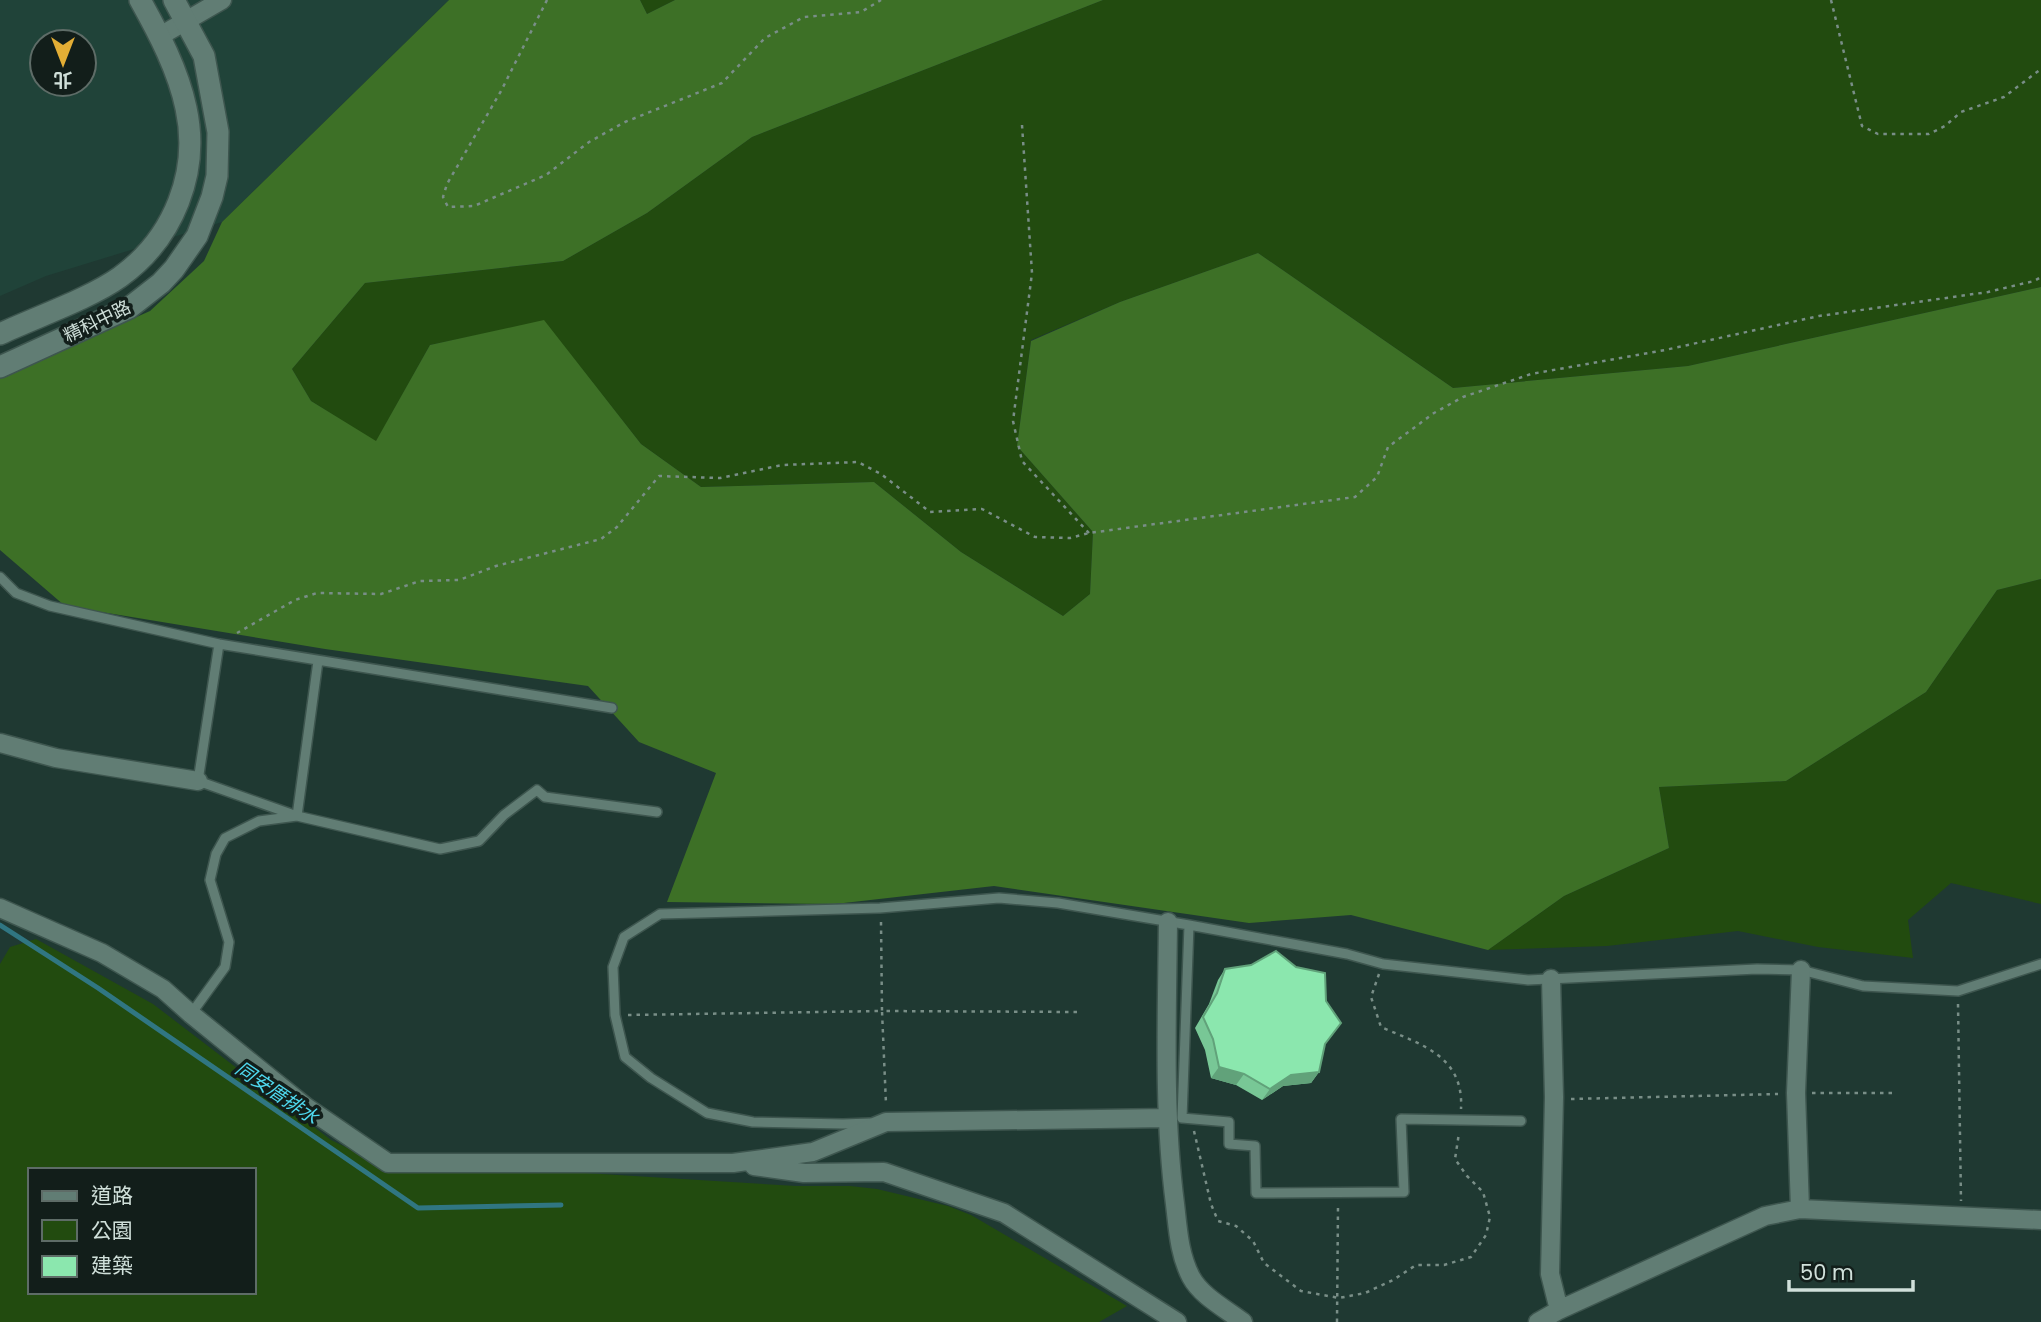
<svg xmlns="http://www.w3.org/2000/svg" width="2041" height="1322" viewBox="0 0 2041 1322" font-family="Poppins,'Noto Sans TC',sans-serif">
<rect width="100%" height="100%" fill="#1f3932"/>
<path fill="#204339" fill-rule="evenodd" d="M0,0h449l-227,222 -176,54 -46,20zM42,42h42v42h-42z"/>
<path fill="#224b0f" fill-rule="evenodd" d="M640,0h35l-28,14z
M1103,0h938v287l-353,79 -235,22 -195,-135 -138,49 -89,38 -14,106 76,86 -3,62 -27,22 -102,-64 -87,-70 -173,5 -60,-43 -97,-123 -114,24 -54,97 -65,-41 -19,-32 73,-86 198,-22 84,-48 105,-76z
M2041,579v325l-90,-21 -43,37 5,38 -95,-11 -80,-16 -131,15 -119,4 76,-54 105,-48 -10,-61 127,-6 140,-89 71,-102z
M36,939l117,65 178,136 29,14 33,7 403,25h54l27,3 71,17 23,9 156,91 -28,16h-1099v-358l10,-17zM30,1170h224v122h-224z"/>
<path fill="#3d7026" d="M449,0h191l7,14 28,-14h428l-351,137 -105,76 -84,48 -198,22 -73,86 19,32 65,40 54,-96 114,-25 97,124 60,43 173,-5 87,70 102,64 27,-22 3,-62 -76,-86 14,-105 89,-39 138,-49 195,135 235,-22 353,-79v292l-44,11 -71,102 -140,89 -127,6 10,61 -105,48 -76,54 -137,-35 -102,8 -255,-37 -159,18 -168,-2 49,-129 -77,-31 -51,-56 -263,-37 -260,-43 -65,-56v-172l150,-67 54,-50 18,-39z"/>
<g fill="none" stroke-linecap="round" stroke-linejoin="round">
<path stroke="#307682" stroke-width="5" d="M0,925l98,63 320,220 143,-3"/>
<g stroke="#3e564f" stroke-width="12">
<path id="lane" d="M0,577l16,16 34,13 169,38 393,64
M219,644l-21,137 99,35 143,33 39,-8 25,-26 33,-25 8,7 112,15
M1189,925l-7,193 47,4v22l26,2 1,47 148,-1 -3,-73 120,2
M191,1014l34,-47 4,-25 -19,-62 6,-26 9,-16 34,-17 38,-5 21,-155
M870,1123l-27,1 -90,-2 -46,-9 -56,-35 -26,-21 -10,-42 -2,-48 11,-30 36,-23 220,-6 119,-10 59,5 131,22 158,29 36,10 145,16 229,-11 44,1 62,16 95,5 83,-27"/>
</g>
<g stroke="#3e564f" stroke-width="21">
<path id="street" d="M160,36l62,-36
M0,743l56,15 142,23
M0,908l102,45 61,36 28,25 115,93 82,56h345l80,-11 73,-30 280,-4
M1168,922c-1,95 -5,189 7,282 3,25 4,50 16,73 10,19 35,32 52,45
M1551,979l3,118 -4,177 9,36
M754,1166l50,7 80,-1 120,41 173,109
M1800,1209l-4,-116 5,-123
M1538,1322l21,-12 206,-94 35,-7 241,11"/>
</g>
<g stroke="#3e564f" stroke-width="24">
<path id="secondary" d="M0,334c36,-17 89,-35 120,-57 54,-39 80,-105 66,-169 -8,-38 -27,-74 -46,-108
M0,367l129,-59 32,-25 13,-14 23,-33 15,-39 5,-21 1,-44 -14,-76 -30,-56"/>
</g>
<path stroke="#798e87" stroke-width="2.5" stroke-dasharray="3.5 5" stroke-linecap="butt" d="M547,0l-46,91 -54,93 -4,13 5,10 26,-1 72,-31 43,-33 36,-20 97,-39 43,-45 39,-21 57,-5 20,-12
M1831,0l31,126 16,8h51l16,-8 16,-14 43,-15 37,-28
M1022,125l10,148 -19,148 9,40 67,72
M237,633l58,-33 22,-7 64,1 39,-13 39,-1 37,-14 105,-27 16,-12 42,-51 61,2 62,-13 76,-3 23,12 49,38 52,-3 53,28 35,1 19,-5 266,-36 22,-20 11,-30 46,-34 29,-16 68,-23 134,-24 154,-34 169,-24 46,-11 7,-4
M881,922l1,89 198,1
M1379,974l-8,23 10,30c41,18 83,29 80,82
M1958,1004l3,197
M628,1015l254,-4 4,93
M1812,1093h80
M1571,1099l207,-5
M1194,1131l17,73 7,17 18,5 17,15 11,22 37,28 38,7 26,-5 28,-13 23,-15h28l27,-8 15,-22 4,-18 -7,-25 -16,-16 -12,-17 4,-26
M1337,1322l1,-116"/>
<use href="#lane" stroke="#617d74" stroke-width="9"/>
<use href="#street" stroke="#617d74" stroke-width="18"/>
<use href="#secondary" stroke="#617d74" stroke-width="21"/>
</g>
<path fill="#78c796" d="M1225,969l100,76 -6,27 -8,11 -28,3 -21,14 -26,-15 -25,-7 -6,-28 -10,-22 14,-24 9,-24z"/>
<path fill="#61a27a" d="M1219,1067l25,7 -8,11 -25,-7z
M1319,1072l-8,11 -28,3 -21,14 8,-11 21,-14z"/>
<path fill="#8be7ae" stroke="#61a27a" stroke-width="2" d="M1276,951l20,16 29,6 1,28 15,22 -16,21 -6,28 -28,3 -21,14 -26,-15 -25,-7 -6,-28 -10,-22 14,-24 8,-24 26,-4z"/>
<g text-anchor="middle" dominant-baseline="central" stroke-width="7" stroke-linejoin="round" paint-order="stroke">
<g font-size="18" fill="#d0e0da" stroke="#121e1a">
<text transform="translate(97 321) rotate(-26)">精科中路</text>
</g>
<g font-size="19" font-style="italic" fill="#4fd8ee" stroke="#121e1a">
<text transform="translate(277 1093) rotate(34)">同安厝排水</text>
</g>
</g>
<rect x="28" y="1168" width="228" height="126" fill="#121e1a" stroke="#5e6c67" stroke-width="2"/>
<rect x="42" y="1191" width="35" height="10" fill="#617d74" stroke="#5e6c67" stroke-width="2"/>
<text x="91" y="1203" font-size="21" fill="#d0e0da">道路</text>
<rect x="42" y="1220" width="35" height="21" fill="#224b0f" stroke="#5e6c67" stroke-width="2"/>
<text x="91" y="1238" font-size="21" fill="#d0e0da">公園</text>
<rect x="42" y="1256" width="35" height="21" fill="#8be7ae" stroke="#5e6c67" stroke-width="2"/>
<text x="91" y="1273" font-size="21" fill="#d0e0da">建築</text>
<g transform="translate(63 63) rotate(180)"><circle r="33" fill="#121e1a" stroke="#5e6c67" stroke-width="2"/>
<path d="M0-5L12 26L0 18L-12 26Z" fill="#e3ae35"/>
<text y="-10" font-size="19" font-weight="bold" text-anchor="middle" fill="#d0e0da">北</text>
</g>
<path d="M1789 1280v10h124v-10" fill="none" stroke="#d0e0da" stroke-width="3.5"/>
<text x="1800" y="1280" font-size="21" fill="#d0e0da" stroke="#121e1a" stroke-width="5" paint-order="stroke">50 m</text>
</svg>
